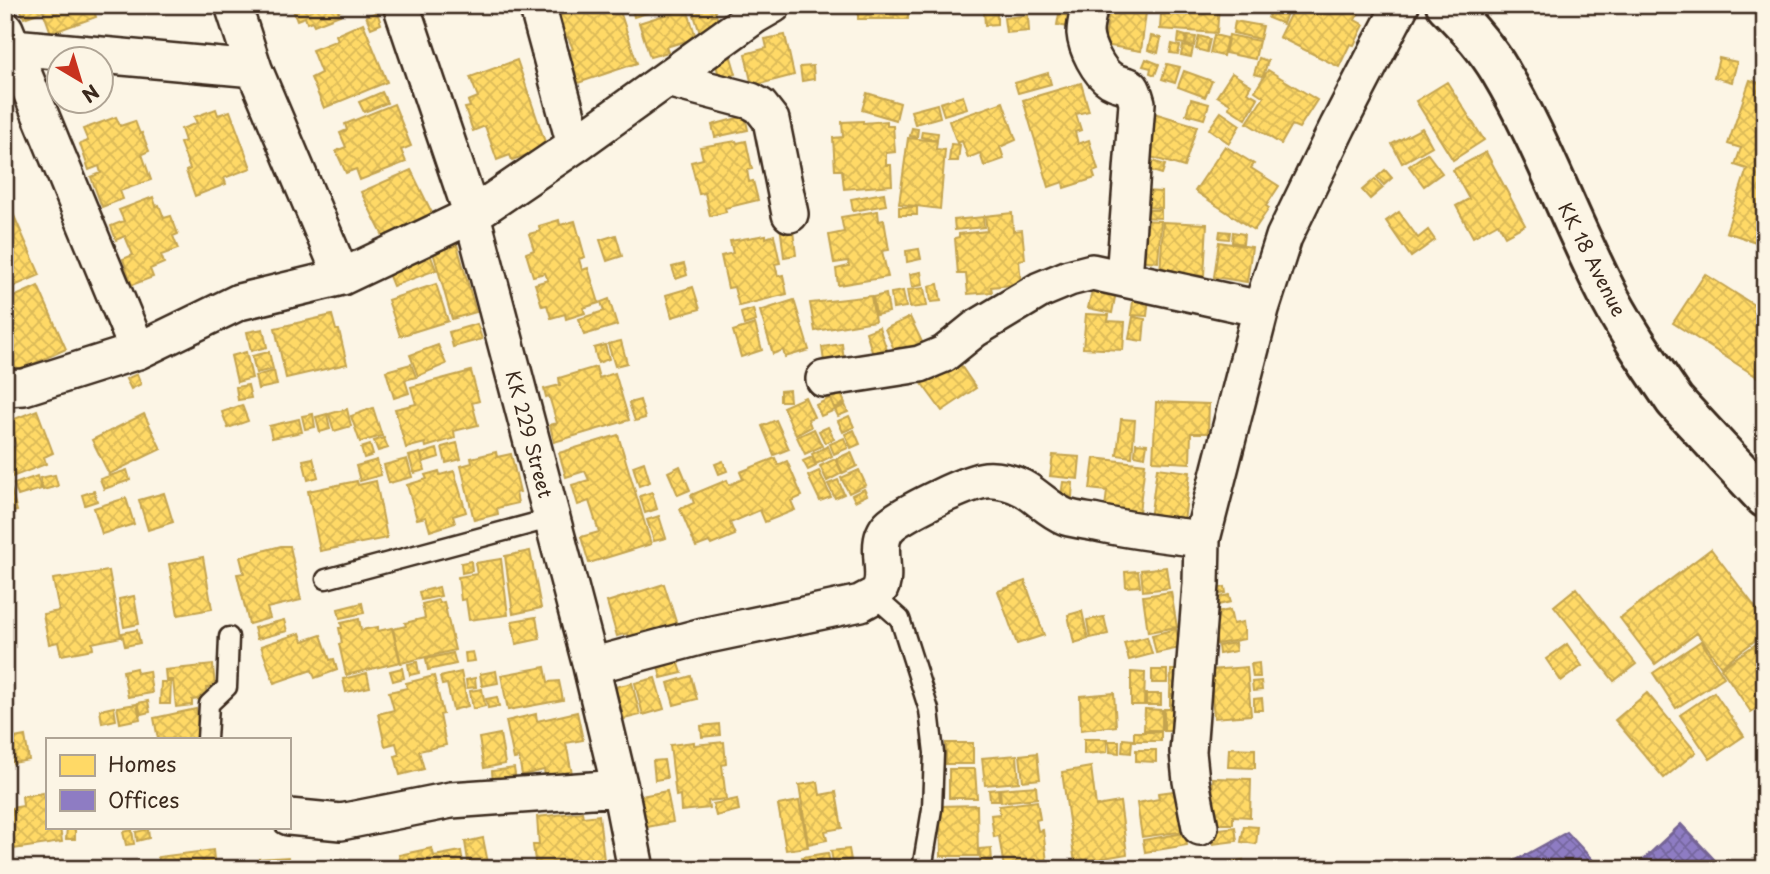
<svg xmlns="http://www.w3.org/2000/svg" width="1770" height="874" viewBox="0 0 1770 874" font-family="'Playpen Sans',sans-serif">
<defs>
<pattern id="homes-cross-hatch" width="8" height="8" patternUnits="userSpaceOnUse" patternTransform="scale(1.75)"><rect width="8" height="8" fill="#ffd966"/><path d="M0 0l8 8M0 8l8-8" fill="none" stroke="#dbba58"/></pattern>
<pattern id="offices-cross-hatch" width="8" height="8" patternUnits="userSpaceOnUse" patternTransform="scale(1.75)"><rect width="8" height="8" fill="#8e7cc3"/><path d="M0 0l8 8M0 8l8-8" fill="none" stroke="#75669e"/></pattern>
</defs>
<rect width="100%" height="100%" fill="#fcf5e5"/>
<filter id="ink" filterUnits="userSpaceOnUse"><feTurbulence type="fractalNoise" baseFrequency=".0143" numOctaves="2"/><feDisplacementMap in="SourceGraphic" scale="14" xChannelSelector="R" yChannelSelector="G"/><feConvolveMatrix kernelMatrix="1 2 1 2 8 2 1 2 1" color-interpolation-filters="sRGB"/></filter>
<g filter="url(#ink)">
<path fill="url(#homes-cross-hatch)" stroke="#c4a450" stroke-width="2" d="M19,5h73l4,12 -45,16 -8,-22 -19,7z
M291,5h63l-16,6 2,4 -26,10 -2,-4 -5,2 -2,-6 -8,3z
M557,5h61l19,58 -62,21 -11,-33 9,-2 -5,-12 -5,2 -9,-26 5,-2z
M631,5h17l2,7 -16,5z
M653,5h25l-23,8z
M705,5h8l7,22 -20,6 -8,-24z
M858,5h50v14h-50z
M1056,5h21l-1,10 -21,-3z
M1110,5h37l-6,46 -37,-6z
M1165,5h54l-2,28 -57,-4 1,-16 4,1z
M1273,5h17l-7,19 -15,-6z
M1295,5h55l10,5 -5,10 9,5 -10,20 -4,-1 -11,23 -60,-30z
M687,8l9,30 -30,9 2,5 -18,5 -11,-34z
M997,10v14l-12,1 -1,-14z
M377,12l4,12 -10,4 -5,-12z
M1059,14l17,3 -2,11 -17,-3z
M1028,15l1,16 -23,2 -2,-15z
M1235,21l28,5 -3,13 -27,-6z
M363,23l24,59 -63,26 -13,-30 10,-5 -9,-23 26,-10 -2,-5z
M1179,34l7,2 -1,8 -7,-1z
M785,35l9,40 -42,11 -7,-32 22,-6 -2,-9z
M1214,35l13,3 -4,18 -13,-3z
M1229,35l30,6 -4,18 -30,-6z
M1151,36l10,2 -3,15 -10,-3z
M1188,36l8,1 -2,9 -8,-1z
M1199,36l11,3 -3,13 -11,-3z
M1172,44l8,2 -2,8 -8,-1z
M1183,46l10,2 -2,9 -10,-2z
M730,54l6,20 -16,5 -6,-21z
M1259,58l9,3 -5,15 -9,-2z
M1719,58l18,4 -5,20 -18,-5z
M1146,59l13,5 -4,11 -5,-2 1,-5 -8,-2z
M517,60l30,88 -35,12 -2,-5 -13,5 -12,-34 -12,5 -8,-23 5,-1 -2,-6 10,-4 -8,-20z
M1167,64l13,3 -5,16 -13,-4z
M813,66l1,13 -12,2 -2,-14z
M1268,70l49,30 -18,28 -7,-3 -11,19 -34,-21 17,-26 -9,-6z
M1184,71l28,10 -7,16 -27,-10z
M1048,73l3,11 -33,9 -3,-10z
M1232,73l19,12 -4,7 11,6 -12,21 -17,-11 1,-4 -13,-8z
M1750,80l15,5v160l-39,-13 21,-63 -12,-4 6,-17 -13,-4z
M1447,82l37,58 -31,20 -37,-59z
M1081,83l8,28 -13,3 5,16 -6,2 3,12 11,-4 9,30 -5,2 2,6 -31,10 -1,-6 -14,5 -26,-87z
M382,92l5,11 -23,9 -5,-10z
M867,93l33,10 -4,17 -34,-10z
M963,96l4,12 -23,7 -4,-12z
M1191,99l18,5 -5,15 -18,-5z
M1003,102l13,38 -16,7 4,12 -20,7 -4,-13 -12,5 -6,-17 -5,2 -8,-22z
M394,104l17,42 -10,4 5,12 -46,18 -4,-11 -10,4 -10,-22 10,-4 -6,-14 7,-3 -2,-6z
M937,104l3,13 -25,7 -4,-13z
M216,109l2,6 12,-4 21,57 -27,10 2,6 -31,12 -9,-25 4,-2 -10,-26 5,-2 -4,-12 16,-6 -3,-6z
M1221,112l19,13 -11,18 -20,-14z
M1154,113l43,13 -13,41 -43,-13z
M745,116l3,14 -33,7 -3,-12z
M116,117l4,9 15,-5 5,13 2,-1 7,18 -7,3 9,26 -31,11 3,8 -21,8 -11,-30 10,-4 -2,-7 -10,4 -9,-26 8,-3 -5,-12z
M863,121v2l24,-2v5h6l2,26 -9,1v12h5l1,20 -48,4 -2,-19h-7l-2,-32 10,-1 -1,-15z
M912,128l6,1 -1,8 -7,-1z
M1422,128l10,18 -30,17 -10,-19z
M922,131l16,2 -1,7 -16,-3z
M908,138l29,3 -1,8 9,1 -5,59 -41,-5z
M736,141l1,2 9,-2 6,28 -5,1 2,12 4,-1 5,19 -33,8 1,4 -16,4 -5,-23 -6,1 -8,-32 12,-3 -3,-12z
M951,144l9,1 -2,16h-9z
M1225,146l29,18 -3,4 28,18 -13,20 3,2 -15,22 -59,-39z
M1486,152l39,73 -20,11 -7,-13 -25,14 -17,-31 13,-7 -16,-29z
M1427,153l15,20 -18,13 -15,-20z
M1152,161l13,4 -3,9 -13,-4z
M411,170l21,43 -28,13 2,4 -21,10 -24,-48z
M1385,170l7,8 -8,7 -7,-8z
M1375,179l8,9 -13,11 -8,-9z
M5,183l8,17 -8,3z
M1141,191l21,1v16l-22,-1z
M884,193l2,12 -33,6 -2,-12z
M153,197l3,9 3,-1 5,13 7,-2 7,18 -5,2 5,13 -17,6 3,8 -14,6 3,8 -21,8 -9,-26 10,-4 -8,-19 -9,4 -5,-14 13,-5 -5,-11z
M899,207h18v8h-18z
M11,209l29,66 -35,15v-78z
M1140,210h21v8l-22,-1z
M878,211l1,10 5,-1 5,30 -7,1 6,26 -50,8 -2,-16 13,-3 -1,-5 -14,2 -5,-28 15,-3 -3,-15z
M1399,212l19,26 10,-8 7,10 -24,17 -25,-36z
M1012,213l1,18 9,-1 3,29 -6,1 2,24 -30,3 1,5 -24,2 -2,-20h-8l-3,-36 4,-1v-3l28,-3 -2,-15z
M983,217l1,10 -29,3 -1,-10z
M559,220l1,5 15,-4 10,36 -6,2 3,11 6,-2 11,35 -16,5 2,5 -19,6 -1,-5 -14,4 -4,-13 -5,1 -7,-22 13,-4 -3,-7 -12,3 -7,-23 8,-3 -5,-16 11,-3 -1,-5z
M1139,220l22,1 -3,41 -22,-2z
M1163,222l44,2 -3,52 -44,-1z
M792,223l4,32 -12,2 -4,-32z
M1220,231l10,1 -1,7 -10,-1z
M1233,232l11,2 -1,10 -11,-2z
M616,235l6,21 -15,5 -7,-21z
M766,235v3l8,-3 6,28 -5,1 3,12 5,-1 4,19 -48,12 -5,-19 -6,1 -7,-32 12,-3 -3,-12z
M1219,242l33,5 -5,35 -33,-5z
M457,245l19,67 -24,7 -19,-67z
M919,249l2,10 -14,3 -1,-11z
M430,254l6,16 -43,16 -6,-15z
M684,264l3,11 -11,4 -4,-12z
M921,272l2,13 -11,2 -2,-13z
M1705,274l60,38v70l-92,-59z
M1094,282l23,5 -5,26 -24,-5z
M436,284l12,37 -48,15 -12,-36z
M938,284l3,17 -10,1 -2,-16z
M38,286l28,63 -57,26 -4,-10v-19l2,-1 -2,-5v-39z
M693,287l7,22 -28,8 -6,-22z
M924,288l3,18 -17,2 -3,-18z
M903,291l3,16 -13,2 -2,-16z
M886,294l3,18 -13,3 -3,-18z
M1134,295l15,2 -2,19 -16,-1z
M871,296l4,25 -60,10 -5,-28z
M609,299l8,26 -33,10 -5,-16 25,-8 -3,-9z
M794,300l15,50 -24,7 -2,-7 -10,4 -13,-43z
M753,309l3,12 -12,4 -3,-12z
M1086,314l23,1 -1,6 17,1 -2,28 -40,-2z
M332,315l4,15h3l8,34 -61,14 -11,-50z
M910,317l13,27 -26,12 -12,-27z
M1133,317l12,2 -2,22 -14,-2z
M477,324l5,15 -29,8 -4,-15z
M755,324l7,26 -21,7 -8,-26z
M879,327l9,26 -14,5 -8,-26z
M263,329l4,18 -16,4 -4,-19z
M621,341l6,22 -12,3 -7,-22z
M842,344l2,16 -20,2 -2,-15z
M438,345l8,19 -28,12 -8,-21z
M605,345l4,14 -11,4 -4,-15z
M246,352l6,26 -15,4 -6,-26z
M269,352l4,17 -17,4 -4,-17z
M959,363l17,25 -34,23 -22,-30z
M411,364l5,13 -11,3 4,13 -15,5 -8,-27z
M596,367l3,11 16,-5 14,47 -75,22 -4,-17 7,-2 -8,-27 -3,1 -2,-8 16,-4 -1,-7z
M274,371l3,14 -19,4 -3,-13z
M471,371l8,30 -7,2 6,22 -24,6 1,7 -29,9 -1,-4 -19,5 -11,-39 21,-5 -5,-17z
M137,374l4,10 -10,5 -5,-10z
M248,385l3,13 -13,2 -2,-13z
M789,390l1,11h-10v-10z
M840,392l5,11 -10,5 -5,-11z
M805,397l9,20 -6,2 3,8 -15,8 -13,-28z
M830,398l5,12 -14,6 -5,-11z
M640,400l5,18 -10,3 -6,-18z
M1156,402l53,2 -1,29h-17l-1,30 -37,-2z
M242,405l6,16 -20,7 -6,-16z
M845,405l3,7 -10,4 -3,-6z
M373,408l9,28 -22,6 -9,-26z
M347,409l4,17 -17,5 -5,-17z
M37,410l16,43 -9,4 2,7 -34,13 -7,-18v-9l11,-4 -9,-24z
M144,414l17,35 -52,25 -17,-34z
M313,414l2,13 -10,2 -3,-13z
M327,414l3,15 -10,3 -4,-15z
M849,416l5,11 -11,5 -5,-11z
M299,419l3,13 -30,6 -3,-12z
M1121,419l14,1 -3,37 -15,-2z
M776,420l13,29 -15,6 -12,-29z
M828,427l6,12 -9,4 -6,-12z
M814,429l8,17 -17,8 -8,-17z
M854,430l6,14 -9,4 -6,-14z
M618,435l33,109 -62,19 -8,-26 18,-5 -10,-31 -11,4 -6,-20 17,-5 -4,-9 -19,6 -7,-24z
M384,438l4,10 -10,3 -4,-10z
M844,438l4,10 -14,6 -4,-10z
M457,443l4,16 -15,4 -4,-16z
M1136,443l11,1 -2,13 -10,-2z
M370,445l3,10 -9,3 -3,-10z
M828,446l4,10 -16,8 -4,-10z
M437,449l2,8 -16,5 -2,-8z
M496,452l1,5 14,-3 9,38 -4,1 2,10 -21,5 1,6 -24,6 -13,-54 11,-3 -1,-5z
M851,452l6,14 -14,7 -7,-14z
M420,453l5,17 -11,3 -5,-17z
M1053,455l27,2 -2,22 -28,-3z
M812,457l4,9 -8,4 -5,-9z
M313,458l5,19 -10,3 -5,-20z
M775,458l3,7 9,-4 15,35 -11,5 4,9 -30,12 -5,-12 -30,13 5,12 -24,10 -2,-3 -13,5 -16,-38 14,-6 -3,-8 36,-15 2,5 14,-6 -3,-7z
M1094,458l51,6 -7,56 -34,-4 3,-25 -17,-2z
M407,459l5,18 -23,6 -5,-18z
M835,459l7,14 -15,8 -7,-15z
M377,460l4,15 -21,6 -4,-15z
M723,461l4,10 -8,3 -4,-10z
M644,462l6,20 -11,4 -6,-20z
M680,466l10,24 -12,5 -10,-23z
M1157,468l33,4 -7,58 -34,-4z
M127,470l3,10 -26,9 -4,-10z
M859,470l7,15 -17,8 -8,-15z
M439,471l1,4 14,-4 12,41 -13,4 2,7 -25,8 -4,-14 -9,2 -10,-34 20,-6 -2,-4z
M819,471l12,26 -11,4 -12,-25z
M55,475l3,11 -15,4 -3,-12z
M37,476l4,13 -23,7 -4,-12z
M838,480l6,14 -9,4 -7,-14z
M357,481l1,4 18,-4 11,57 -67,13 -12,-60z
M1063,482l10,1 -1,14 -11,-1z
M11,489l6,22 -9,2 -3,-23z
M864,489l3,6 -12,6 -3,-6z
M94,491l3,10 -12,4 -3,-10z
M652,492l5,17 -12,4 -5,-17z
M164,493l9,29 -25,8 -9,-30z
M126,498l8,26 -32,10 -8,-26z
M659,516l7,22 -12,3 -7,-21z
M281,546h9l11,54 -34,8 3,10 -21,6 -12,-50 7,-1 -4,-16z
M1711,549l54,71v13l-44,33 -24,-33 -42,31 -35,-46z
M530,551l11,57 -28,6 -8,-58z
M203,557l9,52 -34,6 -9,-51z
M501,559l7,56 -39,5 -3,-21 -5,1 -3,-23 19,-3 -2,-11z
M471,561l1,10 -10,2 -1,-10z
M1166,567l3,21 -26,3 -2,-21z
M109,571l12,66 -29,6 1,6 -32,6 -3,-13 -9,2 -6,-30 16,-3 -6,-32z
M1138,571l2,15 -14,1 -1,-15z
M1025,581l19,54 -27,9 -19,-53z
M664,584l14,44 -48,15 -2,-10 -11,3 -10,-34z
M439,587l2,9 -20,4 -2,-8z
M1225,587l1,6 -11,2 -1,-6z
M1576,588l60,76 -22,17 -60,-75z
M1171,592l6,35 -29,5 -5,-36z
M1229,595l2,7 -13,3 -2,-7z
M134,596l5,28 -15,3 -5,-28z
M438,600l1,3 5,-1 11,48 -54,13 -8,-34 13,-3 -1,-3 20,-5 -3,-14z
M362,603l2,10 -24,5 -2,-9z
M1230,610l3,14 10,-2 2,17 -28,5 -6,-30z
M1082,611l6,28 -14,4 -6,-28z
M536,617l4,22 -24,5 -4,-23z
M1104,617l4,17 -18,4 -3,-18z
M359,619l2,11 17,-3v4l14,-3 8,34 -54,13 -7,-31 3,-1 -3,-15h3l-1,-5z
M284,620l3,11 -30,8 -3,-11z
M1176,629l4,19 -24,5 -4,-18z
M137,630l3,13 -15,3 -3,-13z
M300,633l3,8 18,-6 9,25 4,-1 3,11 -22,8 -3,-8 -38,13 -13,-37z
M1147,637l5,17 -23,6 -5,-17z
M1765,638v25l-9,7 9,13v20l-14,9 -30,-44z
M1701,641l23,36 -48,31 -23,-35z
M1235,643l1,8 -17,3 -1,-8z
M1567,644l15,22 -21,15 -15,-22z
M473,652l2,9 -9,1 -1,-9z
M453,653l3,11 -28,6 -2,-11z
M678,661l4,12 -21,5 -3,-12z
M417,662l2,11 -9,2 -2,-11z
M1259,663l1,14h-7l-2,-13z
M213,665l2,22 -9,1 1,10 -15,2v5l-16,2 -3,-27h-7l-1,-10z
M545,667l3,15 11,-1 4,19 -55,10 -7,-35z
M1247,667l4,48 -37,3 -4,-48z
M136,668l1,5 12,-2 3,22 -24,4 -5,-26z
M402,668l2,10 -11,3 -3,-10z
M1152,670h15v13h-15z
M1171,670h12v24h-13z
M496,671l2,12 -16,3 -2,-12z
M461,672l7,34 -15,4 -6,-26 -5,1 -2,-8z
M1131,672l14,1 -1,32h-13z
M367,673l3,14 -24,5 -3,-13z
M434,676l9,38 -3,1 6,30 -27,6 5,18 -24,6 -5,-19 4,-1 -3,-12 -11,3 -7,-32 16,-4 -5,-18 18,-4 -1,-5z
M691,676l6,23 -23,6 -6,-22z
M475,678l1,9 -9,1 -1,-8z
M655,678l9,31 -21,6 -8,-32z
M1261,681l1,9 -9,1 -1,-9z
M161,682h10l-1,22h-10z
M632,683l8,32 -16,4 -9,-32z
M482,689l3,17 -12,3 -3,-18z
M1714,692l30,44 -34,23 -30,-44z
M1114,693l2,33 -35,4 -1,-34z
M1647,693l49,59 -32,26 -49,-58z
M1146,694h15v11h-15z
M1170,696h12v11h-12z
M497,697l2,9 -11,2 -2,-9z
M1262,698l1,12h-9v-11z
M148,701l2,11 -9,2 -3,-11z
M137,704l3,15 -20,4 -3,-16z
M114,707l2,13 -14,3 -2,-13z
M196,709l6,30h-44l-4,-21z
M1145,709l17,1v20h-18z
M1164,709h13v22h-13z
M577,712l6,28 -17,3 6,31 -26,6 -2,-10 -22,5 -3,-17 -5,1 -8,-38 30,-7 1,7z
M719,724l1,11 -18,2 -1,-11z
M1134,732h27v9h-27z
M500,734l5,30 -21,4 -5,-30z
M25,736l4,24 -16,3 -4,-24z
M1084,739h23v13l-23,2z
M1123,739l9,1 -1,13 -9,-1z
M1109,741h10v12l-9,-1z
M694,742v3l30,-3 2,22 -4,1 4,34 -18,2 1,7 -28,3 -1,-16 -4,1 -6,-51z
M946,743h27v21h-27z
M1229,748l26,1v19l-27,-1z
M1136,750h20v12l-20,-1z
M1037,753l3,26 -17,2 -3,-26z
M1017,755l2,27 -34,3 -3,-27z
M664,760l3,18 -12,2 -2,-19z
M1091,767l5,39 24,-4 7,52 -52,9 -13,-91z
M514,768l2,13 -23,2 -1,-12z
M949,769h26l2,29h-28z
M1213,778l38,1 -1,38 -17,-1v8h-22z
M818,782l2,13 16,-3 6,36 -17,3 2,9 -19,4 -9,-59z
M1036,786l1,12 -36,4 -1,-13z
M998,789l1,11h-9l-1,-10z
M1188,789l6,41 -52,7 -5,-34 22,-4 -1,-6z
M667,791l6,31 -26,5 -6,-31z
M43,793v4l4,-1v31h13l2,15 -56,8 -1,-41 18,-3 -1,-10z
M737,799l2,11 -23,6 -3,-12z
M799,801l9,46 -22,3 -8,-45z
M1037,801l3,18 -4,1 2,11 5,-1 4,32 -43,6 -5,-32 -5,1 -3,-22 9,-1 -1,-8z
M977,805l1,51h-37l-1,-50z
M582,812l1,5 16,-2 6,54h-69l-3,-24h6l-2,-28z
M1244,826l14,1 -2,17 -15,-2z
M67,827h8v12h-9z
M1235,827l2,14 -24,3 -2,-14z
M148,829l1,9 -12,3 -1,-9z
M132,830l2,14 -8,1 -3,-13z
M1185,833l2,12 -42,7 -2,-12z
M483,838l5,25 -19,4 -4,-25z
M432,848l2,8 27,-5 3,18h-62l-3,-14z
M991,848l1,13 -11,2 -2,-14z
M849,849l2,11 -18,2 -2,-11z
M213,850l2,19h-55l-2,-12z
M828,853l2,11 -26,4 -2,-11z
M288,857l1,5h10v7h-52l13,-1 -1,-9z
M1243,860l2,9h-20l-1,-6z"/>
<path fill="url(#offices-cross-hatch)" stroke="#756392" stroke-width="2" d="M1681,824l33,35 -11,10h-70z
M1567,832l34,37h-101z"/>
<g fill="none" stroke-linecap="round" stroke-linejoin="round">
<g stroke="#3b2a1e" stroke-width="23">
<path id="lane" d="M326,579l227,-61
M874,596l26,23 29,91 5,43 -2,56 -10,60
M207,739l2,-35 18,-17 2,-50"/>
</g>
<g stroke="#3b2a1e" stroke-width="40">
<path id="street" d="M233,5l21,64 88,208
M401,5l71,210 119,451 29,122 16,81
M537,5l38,140
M1090,5c-2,9 -5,19 -5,28 1,14 13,39 26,47 18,10 19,-3 26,23l-13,175
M5,29l133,322
M5,44l8,3 241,22
M667,79l84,22 9,5 11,14 19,94
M824,379l96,-15 24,-10 31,-25 65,-39 29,-12 23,-6 169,37
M5,388l19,-1 114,-36 101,-49 103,-25 130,-62 103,-70 179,-129 19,-11
M591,666l112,-30 158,-33c4,-3 10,-5 14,-8 20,-17 -8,-54 19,-73 17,-12 72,-40 92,-42 13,-1 29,3 40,10 14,9 25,21 40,27 10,3 21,4 31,6 36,8 70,12 105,16
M289,817l52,5 110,-22 169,-12
M1200,827l-9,-46 -3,-29 13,-168 1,-45 59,-230 23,-72 54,-111 63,-121"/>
</g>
<g stroke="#3b2a1e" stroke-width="44">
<path id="secondary" d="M1446,5c20,20 40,42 54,66 40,67 67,142 102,212 18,38 49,83 73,118l90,97"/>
</g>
<use href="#lane" stroke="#fcf5e5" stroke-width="18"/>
<use href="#street" stroke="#fcf5e5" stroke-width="35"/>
<use href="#secondary" stroke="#fcf5e5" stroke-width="38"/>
</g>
</g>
<g text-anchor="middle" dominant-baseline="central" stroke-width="7" stroke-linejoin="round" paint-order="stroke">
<g font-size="19" fill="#3b2a1e" stroke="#fcf5e5">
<text transform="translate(1593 259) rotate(63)">KK 18 Avenue</text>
<text transform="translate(530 434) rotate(75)">KK 229 Street</text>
</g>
</g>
<rect width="1770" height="874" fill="none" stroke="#fcf5e5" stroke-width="28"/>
<rect x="14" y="14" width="1742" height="846" fill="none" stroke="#3b2a1e" stroke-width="2.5" filter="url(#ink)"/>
<rect x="46" y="738" width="245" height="91" fill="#fcf5e5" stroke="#afa495" stroke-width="2"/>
<rect x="60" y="755" width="35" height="21" fill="#ffd966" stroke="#afa495" stroke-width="2"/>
<text x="108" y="772" font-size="21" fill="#3b2a1e">Homes</text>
<rect x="60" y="790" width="35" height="21" fill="#8e7cc3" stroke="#afa495" stroke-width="2"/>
<text x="108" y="808" font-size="21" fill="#3b2a1e">Offices</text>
<g transform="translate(80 80) rotate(142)"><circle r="33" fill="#fcf5e5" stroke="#afa495" stroke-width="2"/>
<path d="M0-5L12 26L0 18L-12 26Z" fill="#c8321e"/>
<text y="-10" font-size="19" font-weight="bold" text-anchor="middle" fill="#3b2a1e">N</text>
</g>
</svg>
